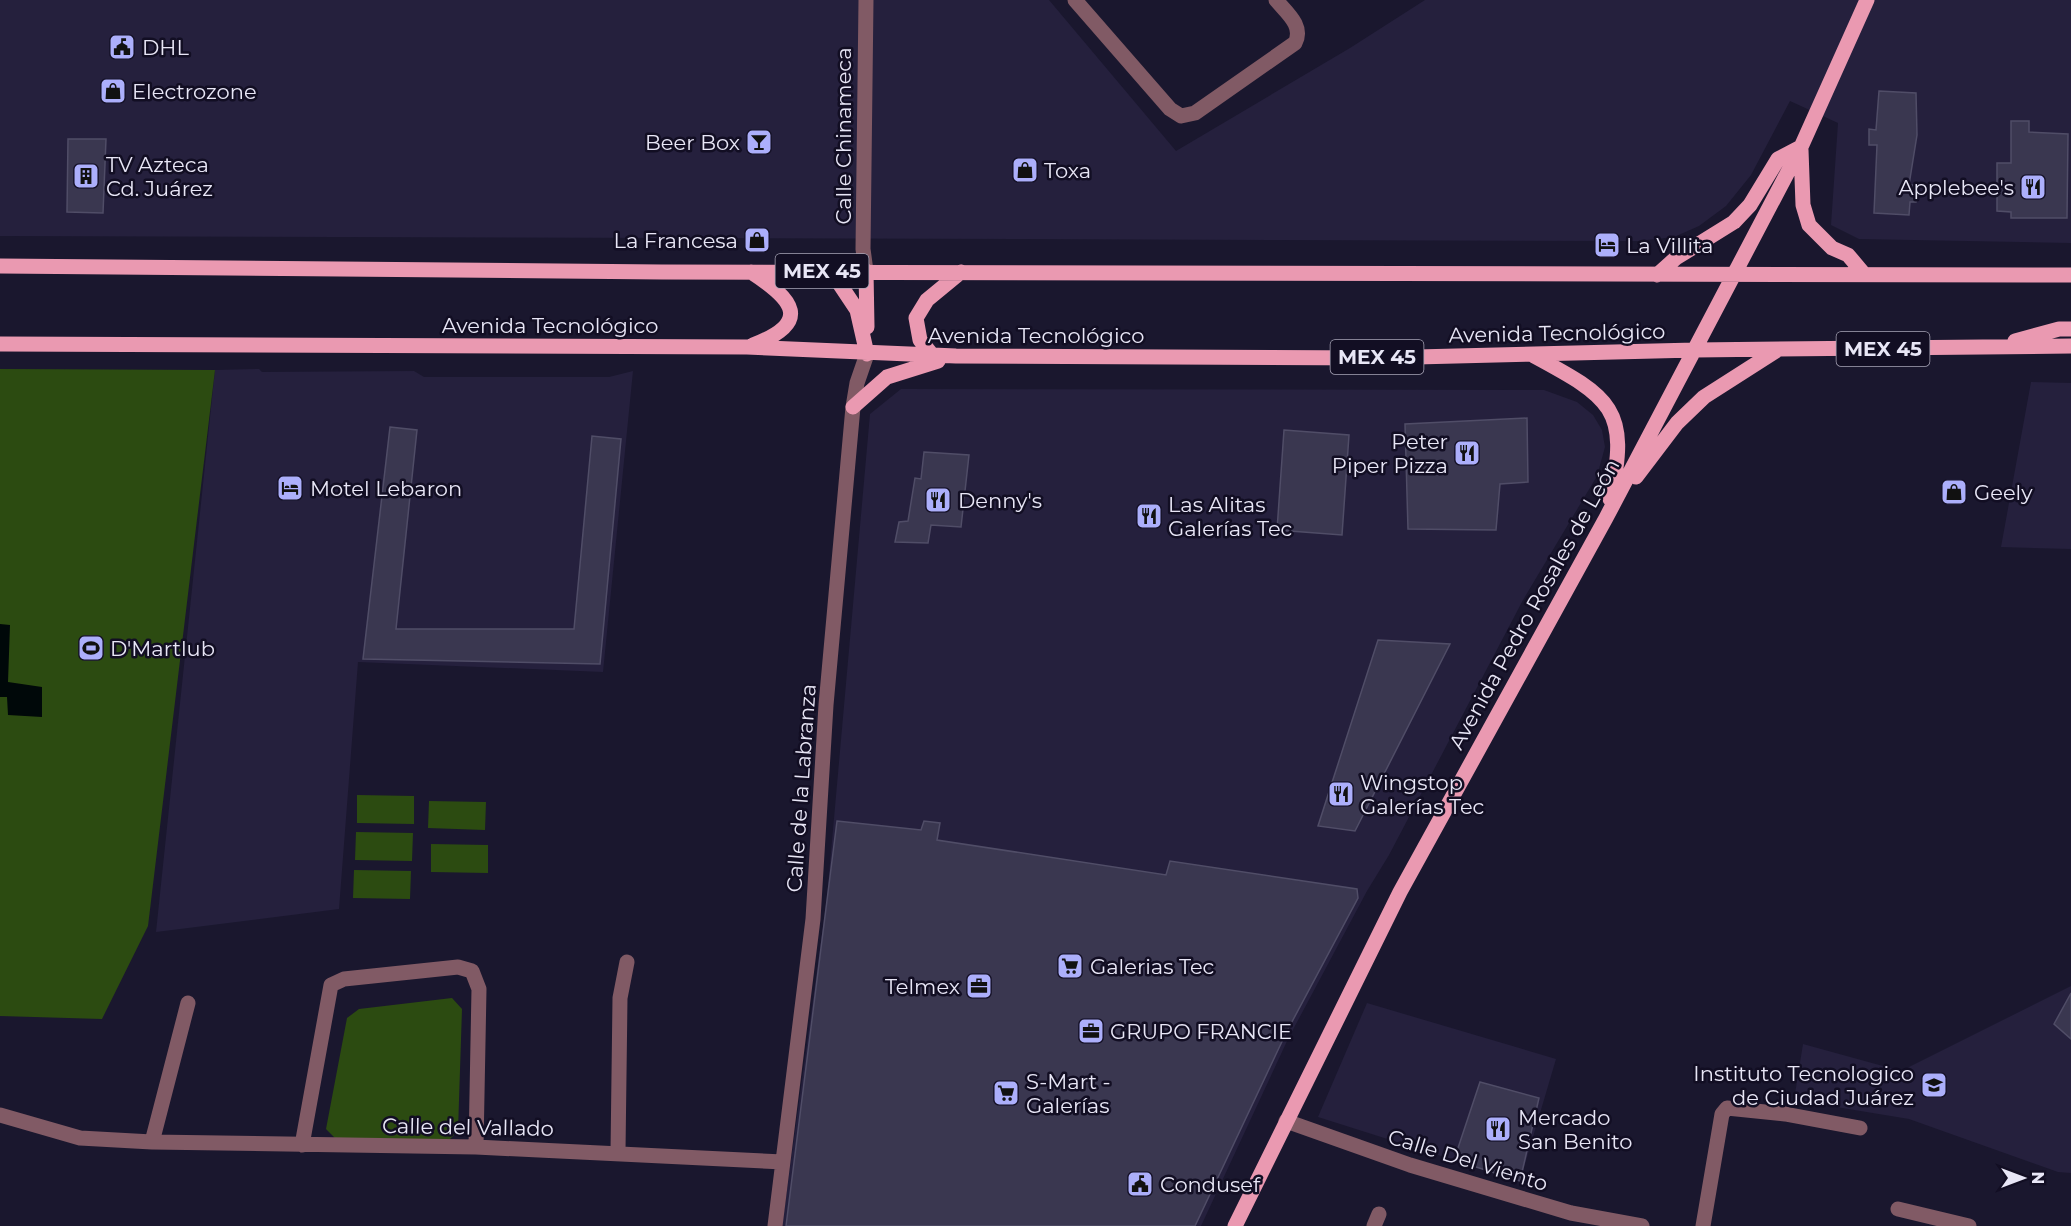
<svg xmlns="http://www.w3.org/2000/svg" width="2071" height="1226" viewBox="0 0 2071 1226" font-family="Montserrat,sans-serif">
<rect width="100%" height="100%" fill="#1a172e"/>
<path fill="#25203d" d="M0,0h1049l127,151 174,-103 75,-48h646v243l-212,-4 -28,-14 7,-102 -48,-22 -39,74 -25,31 -27,20 -25,11 -36,4 -1638,-5z
M259,369l3,3 152,-1 10,6h185l24,-6 -30,301 -245,-10 -19,247 -183,23 59,-562z
M2031,382l40,1v166l-70,-2z
M901,389l643,1 33,12 16,13 9,15 3,17 -8,29 -74,124 -134,255 -22,36 -79,148 -87,187h-419l45,-329 43,-483z
M2071,986v187l-13,-1 -149,-53 -115,-19 9,-56 98,27z
M1367,1003l189,56 -36,122 -202,-64z"/>
<path fill="#2c4b11" d="M0,369l215,1 -67,556 -46,93 -102,-3z
M357,795l57,1v28l-57,-1z
M429,801l57,1 -1,28 -57,-2z
M356,832l57,1 -1,28 -57,-1z
M431,844l57,1v28l-57,-1z
M354,870l57,1 -1,28 -57,-1z
M452,998l10,11 -4,122 -9,9 -114,-2 -9,-9 21,-111 12,-9z"/>
<path fill="#000809" d="M0,624l10,1 -2,57 34,5v30l-34,-2 -1,-18h-7z"/>
<path fill="#3a3750" stroke="#504d67" stroke-width="1.5" d="M1879,91l37,2 1,42 -8,50h9l-2,17h-6l-1,13 -35,-2 3,-68h-8v-16l7,1z
M2011,121h18v11l39,2 -1,84h-56v-6l-14,-1v-48h14z
M68,139h38l-3,74 -36,-1z
M1527,418l1,64 -28,2 -4,46 -88,-1 -3,-105z
M390,427l27,3 -21,199h178l18,-193 29,3 -21,225 -237,-5z
M1284,430l65,5 -7,100 -65,-5z
M924,452l45,3 -8,72 -30,-2 -3,18 -33,-1 4,-20 9,-1 7,-43 6,1z
M1378,640l72,4 -95,187 -37,-5z
M837,821l84,9 3,-9 16,2 -3,17 229,35 4,-14 187,28 1,9 -72,135 -91,193h-409z
M2071,993v46l-17,-15z
M1480,1082l59,16 -19,83 -66,-21z"/>
<g fill="none" stroke-linecap="round" stroke-linejoin="round">
<path stroke="#815a65" stroke-width="15" d="M866,0l-3,249 3,22
M1075,0l95,109 11,7 14,-3 100,-70c9,-17 -8,-30 -19,-43
M0,1115l80,23 72,4 324,5 307,15
M1286,1121l124,44 161,48 71,13
M152,1142l36,-139
M302,1145l29,-160 13,-6 114,-12 14,4 7,18 -3,158
M618,1152l2,-154 7,-36
M1898,1209l71,17
M775,1226l38,-307 13,-214 27,-298 4,-24 10,-29
M1374,1226l5,-12
M1703,1226l19,-112 5,-6 58,6 75,14"/>
<path stroke="#ea99b1" stroke-width="15" d="M1801,150l2,55 6,20 23,23 16,7 16,19
M0,266l662,6 1409,3
M831,271l26,39 10,44
M866,271l1,56
M751,272c43,28 61,50 2,73
M1657,275l19,-17 58,-36 16,-17 28,-46 23,-12
M2015,341l44,-12h12
M0,344l747,3 209,9 420,2 319,-8 376,-4
M933,356l-13,-16 -4,-22 11,-18 34,-28
M1534,356c76,41 97,53 76,143
M853,407l34,-30 51,-16
M1636,477l41,-54 27,-26 72,-46
M1235,1226l165,-334 206,-374 195,-371 66,-147"/>
</g>
<defs>
<g id="civic-square" transform="scale(1.35)"><rect x="-9" y="-9" width="18" height="18" rx="4" fill="#acaffb" stroke="#120e23"/><path d="M-.6-6.5H3V-4.5H.6V-3L4-1V1h2V6H-6V1h2V-1L-.6-3ZM-1.2 2.5V6h2.4V2.5Z" fill="#111"/></g>
<g id="shop-square" transform="scale(1.35)"><rect x="-9" y="-9" width="18" height="18" rx="4" fill="#acaffb" stroke="#120e23"/><path d="M-5-2.5h2.3a2.7 3.5 0 0 1 5.4 0H5L5.5 6h-11ZM-1.5-2.5h3a1.5 2.3 0 0 0-3 0Z" fill="#111"/></g>
<g id="bar-square" transform="scale(1.35)"><rect x="-9" y="-9" width="18" height="18" rx="4" fill="#acaffb" stroke="#120e23"/><path d="M-6-5H6L.8 .8V4.5H3.5V6h-7V4.5H-.8V.8Z" fill="#111"/></g>
<g id="building-square" transform="scale(1.35)"><rect x="-9" y="-9" width="18" height="18" rx="4" fill="#acaffb" stroke="#120e23"/><path d="M-4-6H4V6H1V3H-1V6H-4ZM-2.5-4.3h1.7v1.8h-1.7ZM.8-4.3h1.7v1.8H.8ZM-2.5-1h1.7V.8h-1.7ZM.8-1h1.7V.8H.8Z" fill="#111"/></g>
<g id="restaurant-square" transform="scale(1.35)"><rect x="-9" y="-9" width="18" height="18" rx="4" fill="#acaffb" stroke="#120e23"/><path d="M-5-6h1v4h1v-4h1v4h1v-4h1v5L-1.5 .5V6h-2V.5L-5-1ZM5-6V6H3V1.5H1.5Q1.5-4 5-6Z" fill="#111"/></g>
<g id="hotel-square" transform="scale(1.35)"><rect x="-9" y="-9" width="18" height="18" rx="4" fill="#acaffb" stroke="#120e23"/><path d="M-6-4.5h1.5V1H6V5H4.5V3h-9V5H-6ZM-4 0a1.8 1.8 0 1 1 3.6 0ZM.5 0V-2.5h3Q6-2.5 6 0Z" fill="#111"/></g>
<g id="stadium-square" transform="scale(1.35)"><rect x="-9" y="-9" width="18" height="18" rx="4" fill="#acaffb" stroke="#120e23"/><path d="M0-5a6.5 5 0 1 0 0 10a6.5 5 0 1 0 0-10ZM-3.5-1.8h7v3.6h-7Z" fill="#111"/></g>
<g id="supermarket-square" transform="scale(1.35)"><rect x="-9" y="-9" width="18" height="18" rx="4" fill="#acaffb" stroke="#120e23"/><path d="M-6-5.5h2.5l.6 2H6L4.5 2H-2.5L-4.4-4H-6ZM-1.5 3.2a1.3 1.3 0 1 0 .1 0ZM3 3.2a1.3 1.3 0 1 0 .1 0Z" fill="#111"/></g>
<g id="office-square" transform="scale(1.35)"><rect x="-9" y="-9" width="18" height="18" rx="4" fill="#acaffb" stroke="#120e23"/><path d="M-6-3h4V-5.5h4V-3h4V5H-6ZM-1-4.5V-3h2v-1.5ZM-6 0V1H6V0Z" fill="#111"/></g>
<g id="university-square" transform="scale(1.35)"><rect x="-9" y="-9" width="18" height="18" rx="4" fill="#acaffb" stroke="#120e23"/><path d="M0-5L7-2L0 1L-7-2ZM-4 1L0 2.5L4 1V4Q0 6-4 4Z" fill="#111"/></g>
</defs>
<g fill-rule="evenodd">
<use href="#civic-square" x="122" y="47"/>
<use href="#shop-square" x="113" y="91"/>
<use href="#bar-square" x="759" y="142"/>
<use href="#shop-square" x="1025" y="170"/>
<use href="#building-square" x="86" y="176"/>
<use href="#restaurant-square" x="2033" y="187"/>
<use href="#shop-square" x="757" y="240"/>
<use href="#hotel-square" x="1607" y="245"/>
<use href="#restaurant-square" x="1467" y="453"/>
<use href="#hotel-square" x="290" y="488"/>
<use href="#shop-square" x="1954" y="492"/>
<use href="#restaurant-square" x="938" y="500"/>
<use href="#restaurant-square" x="1149" y="516"/>
<use href="#stadium-square" x="91" y="648"/>
<use href="#restaurant-square" x="1341" y="794"/>
<use href="#supermarket-square" x="1070" y="966"/>
<use href="#office-square" x="979" y="986"/>
<use href="#office-square" x="1091" y="1031"/>
<use href="#university-square" x="1934" y="1085"/>
<use href="#supermarket-square" x="1006" y="1093"/>
<use href="#restaurant-square" x="1498" y="1129"/>
<use href="#civic-square" x="1140" y="1184"/>
</g>
<g text-anchor="middle" dominant-baseline="central" stroke-width="5" stroke-linejoin="round" paint-order="stroke">
<g fill="#120e23" stroke="#a8a5b7" stroke-width="1.5">
<rect x="775.5" y="254" width="93" height="34" rx="4.5"/>
<rect x="1836.5" y="332" width="93" height="34" rx="4.5"/>
<rect x="1330.5" y="340" width="93" height="34" rx="4.5"/>
</g>
<g font-size="20" font-weight="bold" fill="#e8e6f6">
<text x="822" y="271">MEX 45</text>
<text x="1883" y="349">MEX 45</text>
<text x="1377" y="357">MEX 45</text>
</g>
<g font-size="21" fill="#e8e6f6" stroke="#120e23" text-anchor="start">
<text x="142" y="47">DHL</text>
<text x="132" y="91">Electrozone</text>
<text x="740" y="142" text-anchor="end">Beer Box</text>
<text x="106" y="164">TV Azteca<tspan x="106" dy="24">Cd. Juárez</tspan></text>
<text x="1044" y="170">Toxa</text>
<text x="2014" y="187" text-anchor="end">Applebee's</text>
<text x="738" y="240" text-anchor="end">La Francesa</text>
<text x="1626" y="245">La Villita</text>
<text x="1448" y="441" text-anchor="end">Peter<tspan x="1448" dy="24">Piper Pizza</tspan></text>
<text x="310" y="488">Motel Lebaron</text>
<text x="1974" y="492">Geely</text>
<text x="958" y="500">Denny's</text>
<text x="1168" y="504">Las Alitas<tspan x="1168" dy="24">Galerías Tec</tspan></text>
<text x="110" y="648">D'Martlub</text>
<text x="1360" y="782">Wingstop<tspan x="1360" dy="24">Galerías Tec</tspan></text>
<text x="1090" y="966">Galerias Tec</text>
<text x="960" y="986" text-anchor="end">Telmex</text>
<text x="1110" y="1031">GRUPO FRANCIE</text>
<text x="1914" y="1073" text-anchor="end">Instituto Tecnologico<tspan x="1914" dy="24">de Ciudad Juárez</tspan></text>
<text x="1026" y="1081">S-Mart -<tspan x="1026" dy="24">Galerías</tspan></text>
<text x="1518" y="1117">Mercado<tspan x="1518" dy="24">San Benito</tspan></text>
<text x="1160" y="1184">Condusef</text>
</g>
<g font-size="21" fill="#e8e6f6" stroke="#120e23">
<text transform="translate(843 136) rotate(-90)">Calle Chinameca</text>
<text x="550" y="325">Avenida Tecnológico</text>
<text transform="translate(1557 333) rotate(-1)">Avenida Tecnológico</text>
<text x="1036" y="335">Avenida Tecnológico</text>
<text transform="translate(1534 604) rotate(-61)">Avenida Pedro Rosales de León</text>
<text transform="translate(801 788) rotate(-86)">Calle de la Labranza</text>
<text transform="translate(468 1127) rotate(1)">Calle del Vallado</text>
<text transform="translate(1468 1160) rotate(17)">Calle Del Viento</text>
</g>
</g>
<g transform="translate(2023 1178) rotate(90)" stroke="#120e23" stroke-width="4.5" paint-order="stroke">
<path d="M0-4.5L10 22L0 15L-10 22Z" fill="#e8e6f6"/>
<text y="-9" font-size="16" font-weight="bold" text-anchor="middle" fill="#e8e6f6">N</text>
</g>
</svg>
